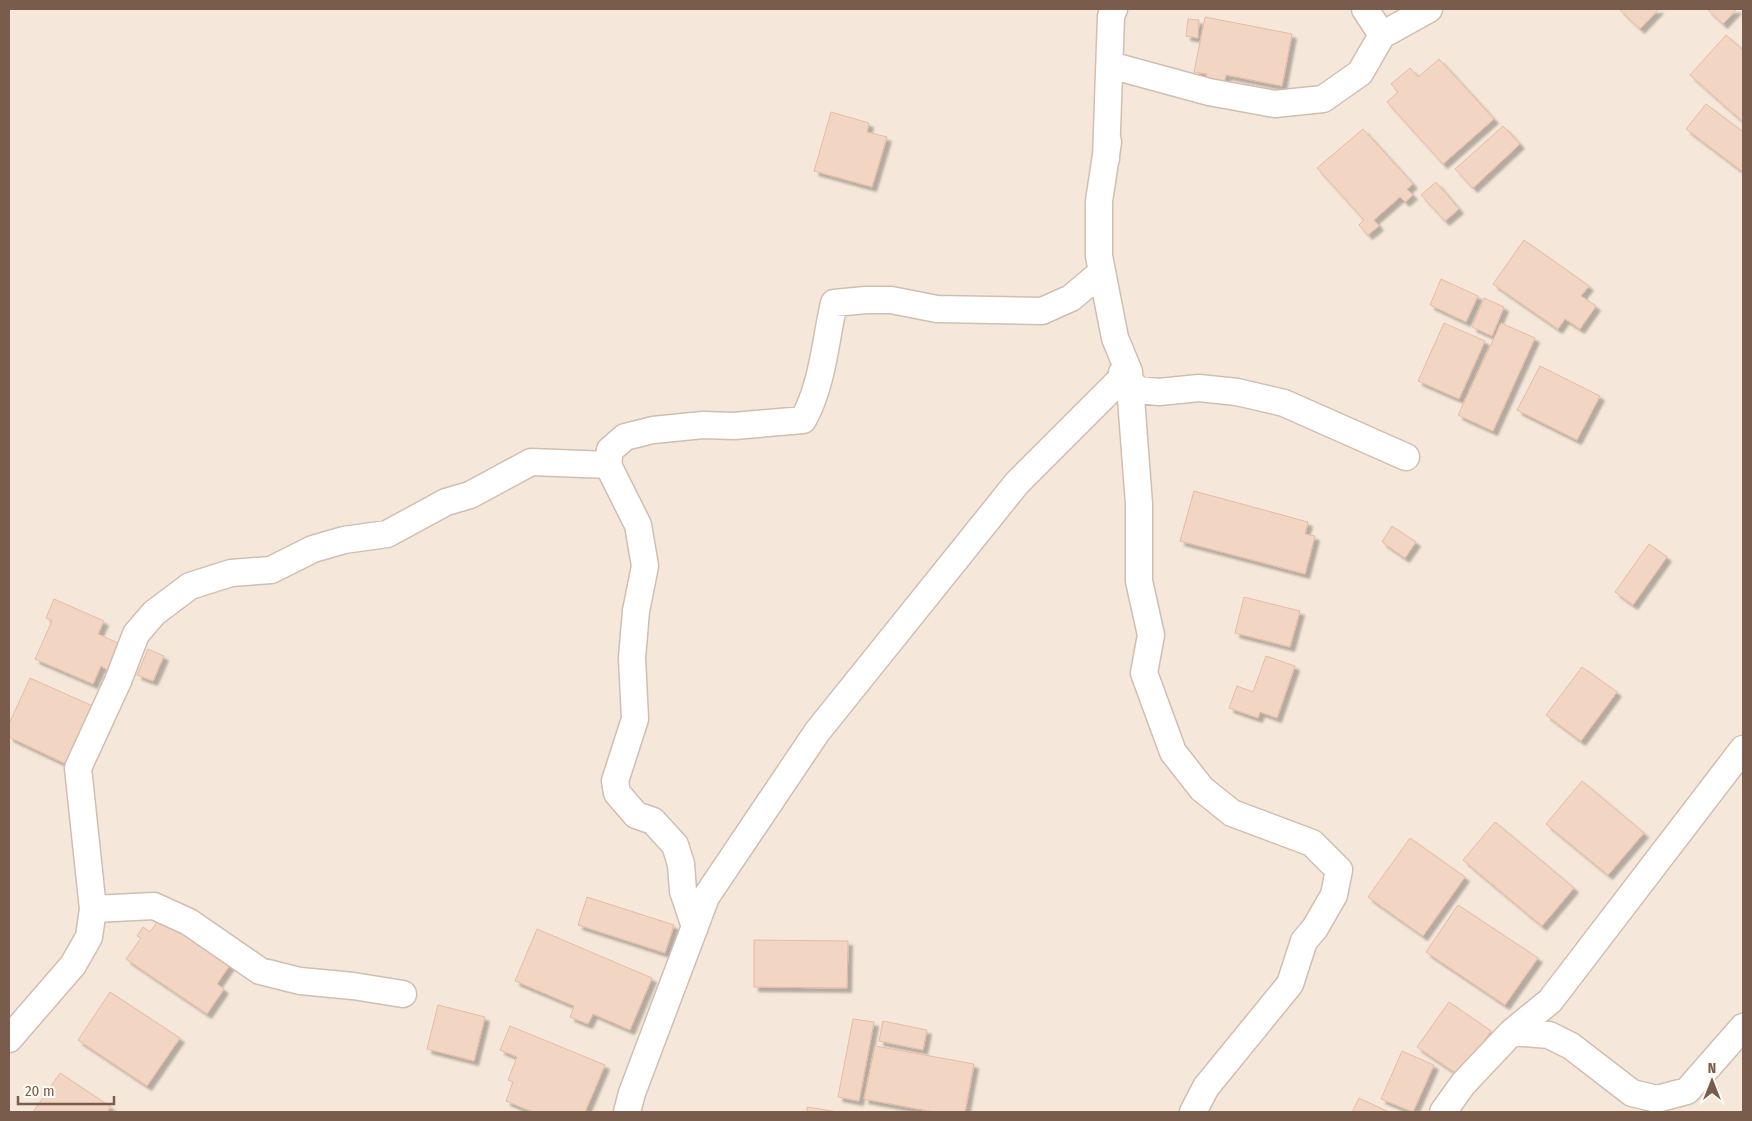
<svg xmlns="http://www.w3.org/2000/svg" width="1752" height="1121" viewBox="0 0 1752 1121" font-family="'Fira Sans Condensed',sans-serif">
<defs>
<filter id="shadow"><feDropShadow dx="4.5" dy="4.5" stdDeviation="1" flood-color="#0004"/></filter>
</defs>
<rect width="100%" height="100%" fill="#fdf6ec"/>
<path fill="#f5e8da" d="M9,9h1734v1103h-1734z"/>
<path fill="#f3d5c3" stroke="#e6bba3" filter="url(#shadow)" d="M1619,9h40l-19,20z
M1707,9h30l-14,15z
M1205,17l87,17 -10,52 -56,-11 -3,12 -18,-4 2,-9 -13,-2z
M1188,19l11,1 -1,18 -12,-2z
M1726,35l17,15v72l-53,-47z
M1439,59l55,60 -51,45 -56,-62 11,-10 -7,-8 19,-16 8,9z
M1706,104l37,28v40l-57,-43z
M831,112l38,11 -2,9 20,5 -15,50 -58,-16z
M1503,126l17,18 -47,44 -18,-19z
M1363,129l50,55 -6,5 6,6 -8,7 -5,-5 -26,23 5,6 -11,9 -9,-10 5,-5 -47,-52z
M1436,182l23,27 -14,12 -24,-26z
M1524,240l65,46 -8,10 15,10 -16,23 -15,-10 -7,10 -65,-45z
M1441,279l37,17 -12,26 -36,-17z
M1484,298l20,9 -12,29 -20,-9z
M1444,323l41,18 -26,58 -41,-18z
M1501,323l34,15 -42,93 -35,-16z
M1540,366l60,30 -23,44 -60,-30z
M1194,491l114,31 -3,12 10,2 -10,38 -125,-33z
M1392,526l24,16 -11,16 -23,-16z
M1649,544l18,13 -34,48 -18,-13z
M1244,597l56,14 -10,36 -55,-14z
M54,599l50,22 -6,13 20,9 -11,27 -6,-4 -8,18 -58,-25 17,-38 -6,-3z
M148,649l16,7 -11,25 -16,-6z
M1266,656l29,10 -18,52 -17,-6 -2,6 -29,-10 8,-22 16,6z
M1582,667l35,25 -36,49 -35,-26z
M30,678l65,29 -27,58 -59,-28v-13z
M1582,781l62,52 -36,42 -62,-51z
M1495,822l79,66 -32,38 -79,-66z
M1410,838l55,39 -42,59 -55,-39z
M587,897l87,28 -9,28 -87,-28z
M1458,905l80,53 -33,47 -79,-53z
M163,914l69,48 -15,22 7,5 -17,25 -81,-55 15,-21 -4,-2 6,-9 7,5z
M537,929l115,49 -22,52 -37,-16 -5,10 -18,-7 4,-11 -59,-25z
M754,940l94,1 -1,47 -93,-1z
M110,992l70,46 -33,48 -69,-46z
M1449,1002l42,29 -31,45 -43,-29z
M438,1005l47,12 -11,44 -47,-12z
M853,1019l21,3 -15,79 -21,-4z
M883,1021l44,9 -4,20 -44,-9z
M510,1026l95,39 -20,47h-52l-27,-11 7,-19 -5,-2 9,-23 -17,-7z
M875,1046l99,18 -9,48h-31l-70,-13z
M1402,1051l32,14 -21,47 -32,-13z
M60,1073l51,34 -4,5h-74z
M1359,1098l30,14h-37z
M807,1107l31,5h-31z"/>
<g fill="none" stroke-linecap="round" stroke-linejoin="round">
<g stroke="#d1beb0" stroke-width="29">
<path id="minor" d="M1382,35l47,-26
M1110,65l99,27 66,12 48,-5 37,-26 22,-38 -17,-26
M1108,142l-9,59v55l16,82 14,34 10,132v77l12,54 -7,38 29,79 29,37 30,24 80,30 27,27 -5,25 -19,33 -11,13 -14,43 -84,103 -13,25
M1106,159l5,-143 3,-7
M1122,373l16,17 21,2 40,-4 38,4 47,11 122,54
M93,909l61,-3 35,16 71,49 40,10 53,5 50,8
M695,927l-12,-36 -2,-27 -6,-19 -22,-24 -17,-6 -19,-22 -2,-12 20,-62 -3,-61 4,-47 9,-45 -7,-41 -30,-60 2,-15 15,-13 28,-7 50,-5 31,1 69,-6c20,-36 22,-78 31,-117l32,-3h25l46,9 105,2 29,-13 31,-26
M1512,1032l37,3 22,11 61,47 25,6 30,-8 56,-64
M9,1039l64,-74 16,-28 4,-28 -15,-141 40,-87 18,-47 18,-21 36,-27 41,-13 40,-3 42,-21 31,-9 43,-6 59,-32 24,-7 61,-33 77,3
M627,1112l5,-19 74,-196 111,-165 200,-249 107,-107
M1443,1112l20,-28 49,-52 38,-31 193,-252"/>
</g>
<use href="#minor" stroke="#fff" stroke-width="26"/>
</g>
<rect width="1752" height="1121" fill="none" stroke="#7a5c4d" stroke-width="20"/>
<g transform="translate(1712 1081)" stroke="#fffaf3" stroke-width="4" paint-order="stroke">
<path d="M0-4L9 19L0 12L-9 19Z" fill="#7a5c4d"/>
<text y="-8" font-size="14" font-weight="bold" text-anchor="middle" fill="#7a5c4d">N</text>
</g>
<path d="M18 1096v8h96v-8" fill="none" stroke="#7a5c4d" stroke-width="2.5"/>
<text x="25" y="1096" font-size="15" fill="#7a5c4d" stroke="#fffaf3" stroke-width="4" paint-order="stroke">20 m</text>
</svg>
